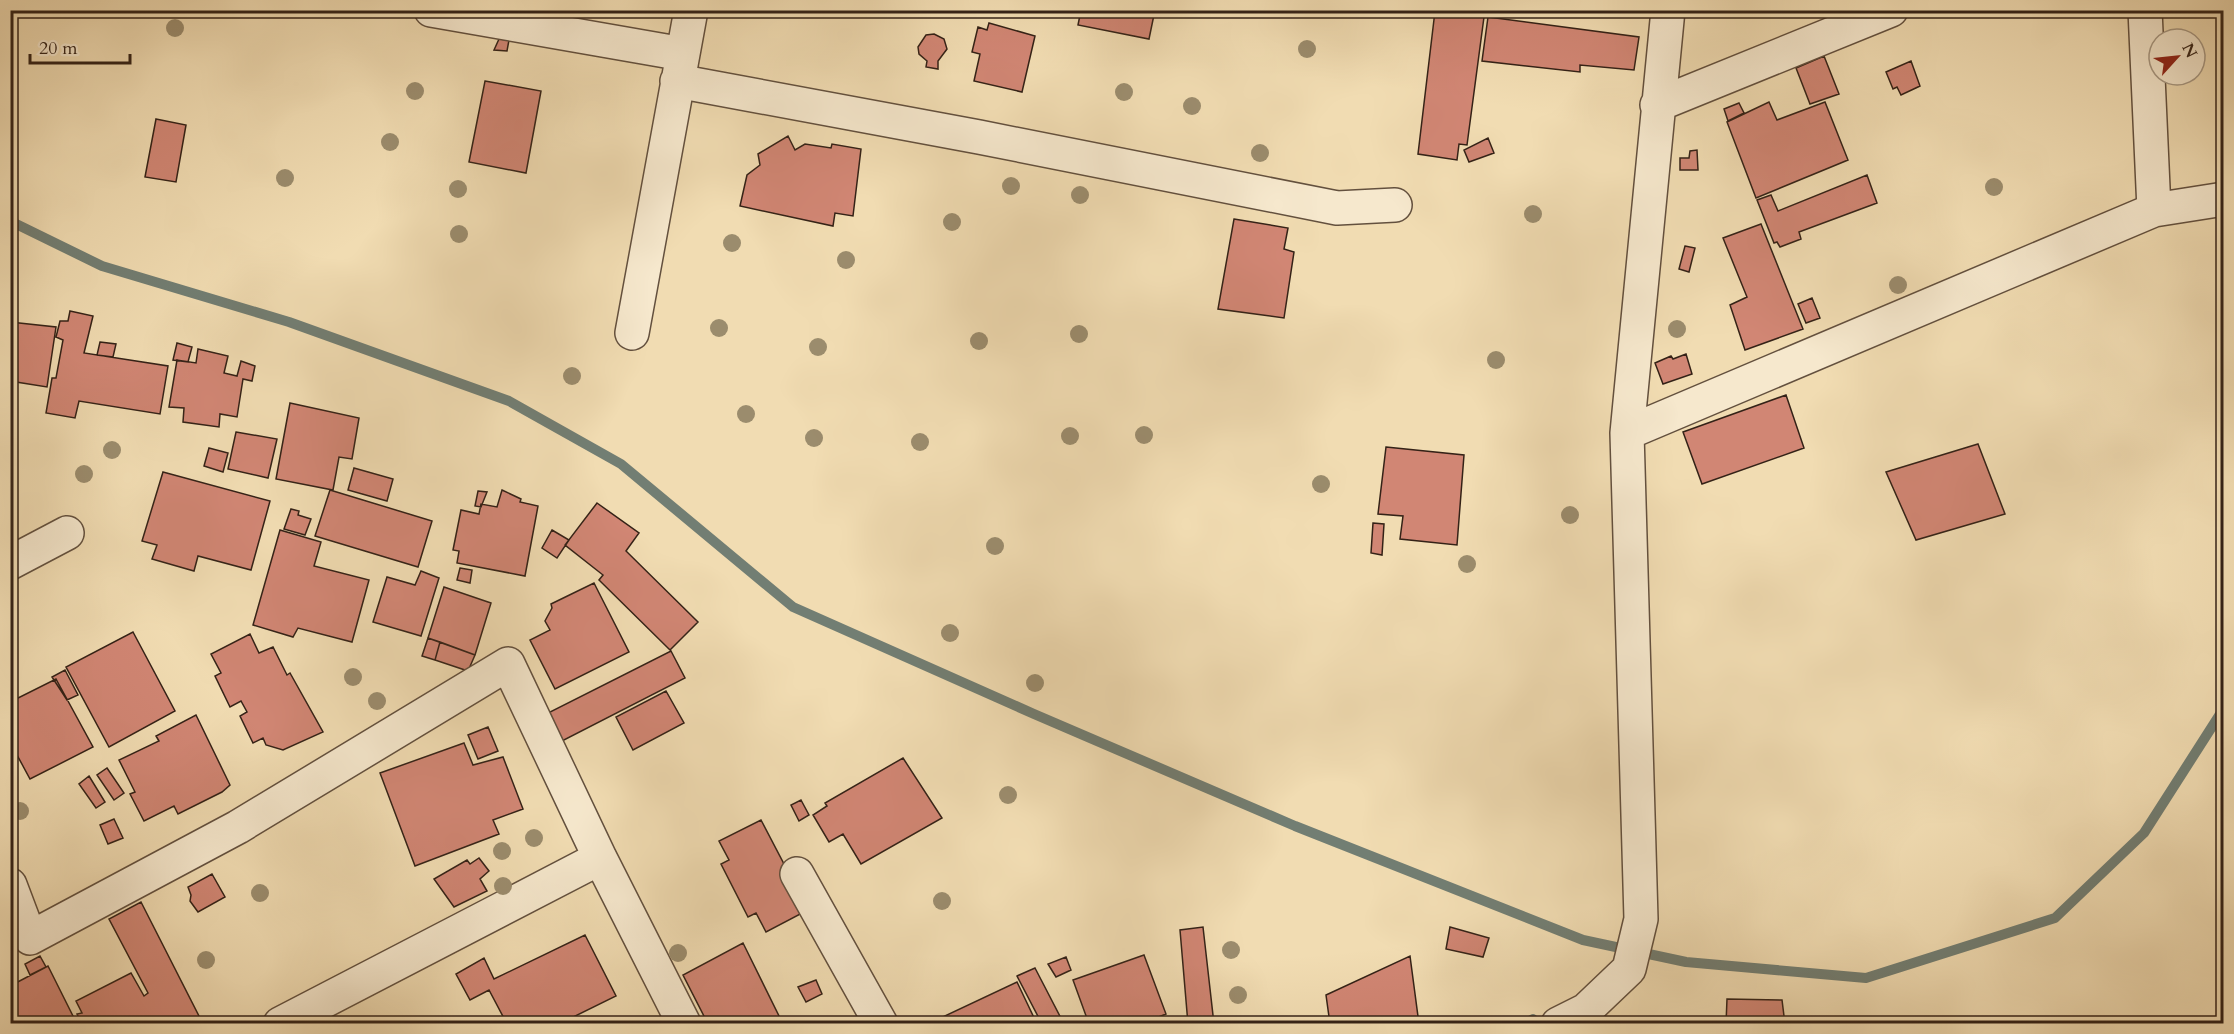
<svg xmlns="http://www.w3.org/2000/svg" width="2234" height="1034" viewBox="0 0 2234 1034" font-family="Cardo,serif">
<rect width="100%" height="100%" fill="#f1dcb2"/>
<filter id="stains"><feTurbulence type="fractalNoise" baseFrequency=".00333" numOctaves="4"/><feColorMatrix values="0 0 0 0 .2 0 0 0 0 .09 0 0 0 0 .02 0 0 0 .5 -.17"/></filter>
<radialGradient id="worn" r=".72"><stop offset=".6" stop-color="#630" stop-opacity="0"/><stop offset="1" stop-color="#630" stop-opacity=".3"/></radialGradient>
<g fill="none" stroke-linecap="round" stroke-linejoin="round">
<path stroke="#727e73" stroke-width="10" d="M10,221l92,45 187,56 220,79 112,63 172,143 241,107 261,112 288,114 103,22 180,16 189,-60 89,-85 80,-125
M1524,1024l9,-5"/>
</g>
<path fill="#d18674" stroke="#342217" stroke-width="1.5" d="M1081,10h74l-6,29 -71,-14z
M1515,10h40l-1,5z
M1435,11l49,6 -17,128 -8,-1 -2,16 -39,-6z
M1488,17l151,20 -5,33 -54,-5v7l-98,-11z
M989,23l46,13 -13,56 -48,-11 6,-27 -8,-2 6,-25 9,3z
M934,34l10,5 3,10 -9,12v8l-12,-2 1,-6 -8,-7 -1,-7 8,-12z
M499,39l10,1 -2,11 -13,-1z
M1824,56l15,38 -29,10 -14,-36z
M1911,61l9,25 -19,9 -4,-8 -4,2 -7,-17z
M485,81l56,10 -15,82 -57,-11z
M1769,102l8,18 48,-18 23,58 -92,38 -29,-76z
M1739,103l5,10 -16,8 -4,-12z
M156,119l30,6 -10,57 -31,-5z
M788,136l7,14 10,-6 26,4 1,-4 29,5 -8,67 -18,-3 -2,13 -93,-20 7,-31 13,-10 -2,-11z
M1488,138l6,15 -25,9 -5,-12z
M1697,150l1,20h-18v-12h9l1,-7z
M1867,175l10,28 -78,29 2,7 -21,8 -3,-5 -3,1 -17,-43 14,-5 7,16z
M1234,219l54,9 -4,21 10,3 -10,66 -66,-9z
M1761,224l42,105 -58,21 -15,-45 17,-8 -24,-59z
M1685,246l10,2 -6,24 -10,-3z
M1812,298l8,20 -14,5 -8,-19z
M70,311l23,5 -9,37 84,13 -8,48 -81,-13 -4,17 -29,-5 6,-35h4l7,-38 -7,-3 4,-16h8z
M10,322l46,5 -9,60 -37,-6z
M100,342l16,2 -3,13 -16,-2z
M177,343l15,4 -4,15 -15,-2z
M198,349l30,7 -4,17 13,3 4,-15 14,5 -3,15 -9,-2 -6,38 -17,-3 -1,13 -36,-5 1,-14 -15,-1 8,-47 19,3z
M1686,354l6,20 -29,10 -8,-21 16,-7 2,3z
M1786,395l18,53 -102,36 -19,-52z
M290,403l69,15 -7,41 -13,-2 -6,33 -57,-11z
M236,432l41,7 -9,39 -40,-9z
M1978,444l27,70 -89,26 -30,-68z
M1386,447l78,8 -7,90 -57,-6 3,-23 -25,-2z
M209,448l19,5 -5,19 -19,-6z
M354,468l39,11 -6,22 -39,-11z
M163,472l107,29 -19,69 -53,-14 -4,15 -42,-12 5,-14 -15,-4z
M330,490l102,31 -14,46 -103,-31z
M502,490l19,9 -1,3 18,4 -13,70 -68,-13 2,-12 -6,-1 8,-40 18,4 2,-10 16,3z
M478,491l9,1 -6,15 -6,-1z
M597,503l42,30 -13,18 72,71 -28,28 -71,-70 4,-5 -38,-30z
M291,509l8,2 -1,4 13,4 -6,16 -21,-6z
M1373,523l11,1 -2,31 -11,-2z
M280,530l41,12 -7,24 55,14 -17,62 -54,-14 -5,9 -40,-12z
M552,530l17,10 -12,18 -15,-10z
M460,568l12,2 -2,13 -13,-3z
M421,571l18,7 -18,58 -48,-14 14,-45 28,8z
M594,583l35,69 -74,37 -25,-49 20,-10 -5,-9 7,-13 -1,-4z
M444,587l47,16 -16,52 -47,-17z
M133,632l42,79 -66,36 -43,-80z
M250,634l9,19 14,-6 14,28 3,-2 33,59 -40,18 -17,-5 -3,-7 -10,5 -13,-27 7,-4 -6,-11 -11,6 -15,-31 6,-3 -10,-19z
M428,638l12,4 -5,18 -13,-4z
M440,642l35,13 -7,16 -33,-11z
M671,651l14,27 -123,63 -14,-28z
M65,670l13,25 -11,5 -15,-23z
M56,679l37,68 -63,32 -20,-37v-40z
M666,691l18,32 -51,27 -17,-33z
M196,715l34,70 -8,7 -44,22 -4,-8 -30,15 -14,-27 5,-2 -16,-32 40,-19 -3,-5z
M488,727l10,24 -20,8 -10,-24z
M464,743l9,22 30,-8 20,52 -30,11 6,14 -84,32 -35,-93z
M903,758l39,60 -81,46 -18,-30 -14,8 -16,-27 14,-9 -2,-3z
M107,768l17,25 -10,7 -17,-25z
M89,776l16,26 -9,6 -17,-24z
M801,800l8,15 -10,6 -8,-16z
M114,819l9,19 -15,6 -8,-19z
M761,820l47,90 -42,22 -10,-19 -8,4 -27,-53 8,-4 -10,-19z
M479,858l10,13 -9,8 7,12 -33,16 -20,-28 33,-19 3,4z
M212,874l13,23 -27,15 -8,-11 1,-6 -3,-8z
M141,902l59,116 -11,6h-107l-5,-10 5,-1 -6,-12 55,-28 13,23 4,-3 -39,-74z
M1203,927l11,97h-26l-8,-94z
M1450,927l39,11 -6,19 -37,-8z
M585,935l31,61 -57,28h-52l-18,-34 -19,10 -14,-26 28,-16 10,21z
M743,943l40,81h-75l-25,-49z
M1144,955l22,59 -25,10h-52l-16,-44z
M40,956l6,11 -16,8 -5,-11z
M1410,956l9,68h-89l-4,-29z
M1066,957l5,13 -15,7 -8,-13z
M48,966l29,58h-67v-38z
M1035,968l29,56h-22l-25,-48z
M816,980l6,14 -16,8 -8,-15z
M1017,982l20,42 -107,-1z
M1727,999l55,1 3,24h-59z"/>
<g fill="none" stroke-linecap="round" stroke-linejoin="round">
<g stroke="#63503e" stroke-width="36">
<path id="street" d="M431,10l252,44
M2145,10l9,200
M677,81l302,56 358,71 58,-3
M1657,105l234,-95
M632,333l59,-323
M1627,433l527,-223 70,-11
M10,563l57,-30
M797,874l84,150
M10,885l20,53 208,-111 270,-163 92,194 84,166
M280,1024l320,-166
M1558,1024l28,-14 43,-41 12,-50 -14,-486 41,-423"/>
</g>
<use href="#street" stroke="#f6e8cd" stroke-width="33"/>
</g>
<g fill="#9b8c6d">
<circle cx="175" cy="28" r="9"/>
<circle cx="1307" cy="49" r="9"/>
<circle cx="415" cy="91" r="9"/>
<circle cx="1124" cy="92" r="9"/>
<circle cx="1192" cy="106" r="9"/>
<circle cx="390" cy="142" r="9"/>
<circle cx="1260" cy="153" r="9"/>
<circle cx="285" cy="178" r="9"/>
<circle cx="1011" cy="186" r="9"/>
<circle cx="1994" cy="187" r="9"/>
<circle cx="458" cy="189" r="9"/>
<circle cx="1080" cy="195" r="9"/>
<circle cx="1533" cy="214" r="9"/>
<circle cx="952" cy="222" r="9"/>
<circle cx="459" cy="234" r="9"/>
<circle cx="732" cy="243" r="9"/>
<circle cx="846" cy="260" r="9"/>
<circle cx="1898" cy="285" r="9"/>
<circle cx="719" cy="328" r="9"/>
<circle cx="1677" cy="329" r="9"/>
<circle cx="1079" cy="334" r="9"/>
<circle cx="979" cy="341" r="9"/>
<circle cx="818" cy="347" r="9"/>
<circle cx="1496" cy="360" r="9"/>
<circle cx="572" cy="376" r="9"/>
<circle cx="746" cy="414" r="9"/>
<circle cx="1144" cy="435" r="9"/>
<circle cx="1070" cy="436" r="9"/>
<circle cx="814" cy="438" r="9"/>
<circle cx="920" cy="442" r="9"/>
<circle cx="112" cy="450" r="9"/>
<circle cx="84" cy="474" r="9"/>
<circle cx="1321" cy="484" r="9"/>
<circle cx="1570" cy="515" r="9"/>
<circle cx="995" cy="546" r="9"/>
<circle cx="1467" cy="564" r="9"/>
<circle cx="950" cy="633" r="9"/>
<circle cx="353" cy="677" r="9"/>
<circle cx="1035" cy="683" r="9"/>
<circle cx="377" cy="701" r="9"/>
<circle cx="1008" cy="795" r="9"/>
<circle cx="20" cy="811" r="9"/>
<circle cx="534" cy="838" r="9"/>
<circle cx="502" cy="851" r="9"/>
<circle cx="503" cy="886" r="9"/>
<circle cx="260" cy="893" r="9"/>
<circle cx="942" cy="901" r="9"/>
<circle cx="1231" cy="950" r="9"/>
<circle cx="678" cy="953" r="9"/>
<circle cx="206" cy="960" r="9"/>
<circle cx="1238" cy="995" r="9"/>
</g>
<rect width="2234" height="1034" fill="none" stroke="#f1dcb2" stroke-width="36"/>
<rect x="12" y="12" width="2210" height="1010" fill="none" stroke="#342217" stroke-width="3"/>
<rect x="18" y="18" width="2198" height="998" fill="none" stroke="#342217" stroke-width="1.5"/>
<g transform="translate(2177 57) rotate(63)"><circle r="28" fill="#f6e8cd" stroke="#a89984" stroke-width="1.5"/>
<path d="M0-4.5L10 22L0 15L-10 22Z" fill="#8f2418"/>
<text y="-9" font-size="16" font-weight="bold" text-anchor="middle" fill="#342217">N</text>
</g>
<path d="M30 54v9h100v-9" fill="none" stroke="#342217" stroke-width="3"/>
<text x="39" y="54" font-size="18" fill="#342217" stroke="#f6e8cd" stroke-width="4.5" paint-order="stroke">20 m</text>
<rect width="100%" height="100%" filter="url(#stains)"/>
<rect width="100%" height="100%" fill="url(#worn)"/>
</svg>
